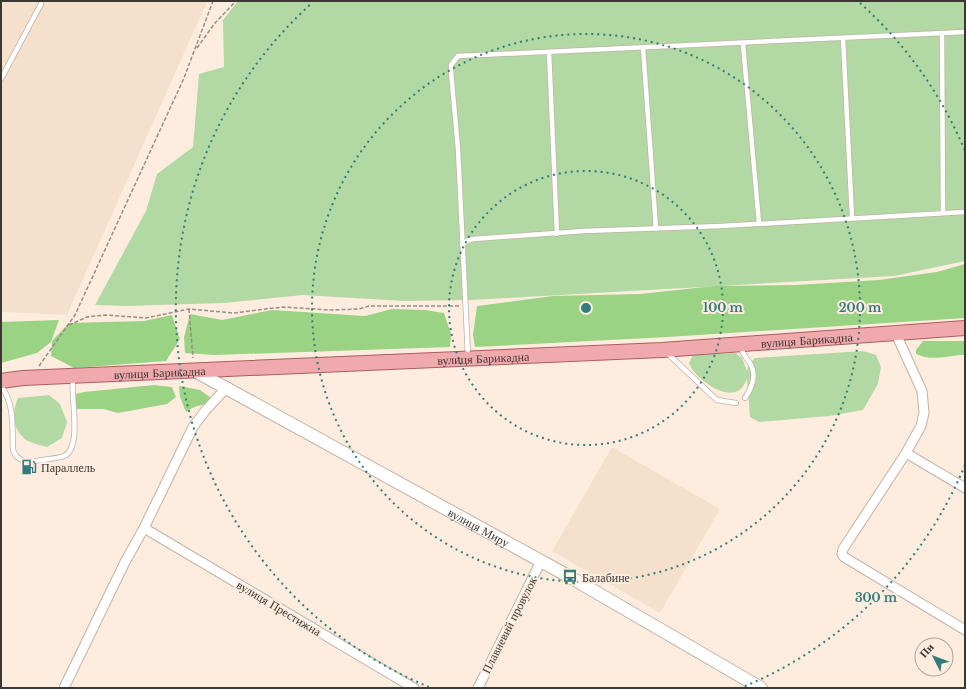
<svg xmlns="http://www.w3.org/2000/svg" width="966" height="689" viewBox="0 0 966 689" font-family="'Libre Baskerville',serif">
<rect width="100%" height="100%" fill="#feeddf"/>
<path fill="#f5e0cc" d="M1,1l206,1 -140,313 -66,-3z
M612,447l108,62 -60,104 -108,-62z"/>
<path fill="#b2d9a3" d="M238,1h727v260l-71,15 -422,24 -68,1 -101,-6 -79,8 -96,3 -33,-1 51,-94 11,-37 36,-27 6,-73 25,-7 -1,-47z
M863,351l13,4 5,12 -3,17 -15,26 -34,6 -70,6 -9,-5 -3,-38c-2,4 -4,9 -9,12 -16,8 -44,-14 -49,-28l4,-8 43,-2 6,5 5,13 2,-7 6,-6z
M49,395l11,9 7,18 -5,16 -15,9c-7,-2 -17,-4 -22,-8 -13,-10 -13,-27 -7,-41z"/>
<path fill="#9ad383" d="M965,264v54l-297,19 -193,10 -2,-12 4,-29 76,-10 87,-2 74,-8 81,-1 84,-5 58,-8z
M392,309l33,1 19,3 7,21 -1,13 -235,8 -30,-2 -1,-16 6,-23 32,6 50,-10 93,6z
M172,315l8,24 -14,22 -92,7 -23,-12 1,-15 17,-18 75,-2z
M59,320l-8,22 -14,11 -36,10v-41z
M923,341h42v14c-18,0 -32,7 -49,-1v-4z
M154,385l18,2 4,10 -9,7 -49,9 -15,-4h-27v-15l8,-2z
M179,386l21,4 14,10c-5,5 -19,4 -28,12l-6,-15z"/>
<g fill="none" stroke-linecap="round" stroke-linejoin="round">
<g stroke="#c2b2a5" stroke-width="6">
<path id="lane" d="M942,33l1,179
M843,38l9,179
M743,44l16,179
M643,47l13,182
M549,52l8,182
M1,79l40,-75
M462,245l5,-4 6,-2 111,-8 137,-5 244,-14
M740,345c2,9 7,13 11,20 6,11 0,24 -6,33
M667,353l50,47 19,3
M468,356l-10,-207 -7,-78v-6l7,-9 507,-24
M1,386c14,18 11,42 12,64l3,6 7,5
M36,461c9,-2 20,-2 28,-5 19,-8 6,-60 9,-78"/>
</g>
<g stroke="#c2b2a5" stroke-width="11">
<path id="street" d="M896,334l26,57 2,22 -3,13 -15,27 -63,96 -1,5 2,3 121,73
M906,453l59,35
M144,528l270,160
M64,688l61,-126 19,-34 49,-101 12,-16 22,-24
M478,688l63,-127"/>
</g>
<g stroke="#c2b2a5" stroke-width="14">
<g id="secondary">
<path id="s1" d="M195,371l375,206 191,111"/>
</g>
</g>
<g stroke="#ab5d5f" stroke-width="16">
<g id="primary">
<path id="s2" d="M1,381l22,-3 639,-28 303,-22"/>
</g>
</g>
<path stroke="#998e84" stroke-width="1.5" stroke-dasharray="4 2" stroke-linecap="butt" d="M197,48l18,-25 21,-22
M189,309l4,49
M69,325l18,-8 18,-2 41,3 43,-9 44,4 50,-6 46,3 30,-1 10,-3h90
M39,366l36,-51 109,-237 29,-77"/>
<use href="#lane" stroke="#fff" stroke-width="4.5"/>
<use href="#street" stroke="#fff" stroke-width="9"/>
<use href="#secondary" stroke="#fff" stroke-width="12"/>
<use href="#primary" stroke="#f0aaae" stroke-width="14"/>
</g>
<g fill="none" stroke="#337c7b" stroke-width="2" stroke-dasharray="2 4">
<circle cx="586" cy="308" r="137"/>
<circle cx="586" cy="308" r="274"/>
<path d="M965 465A410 410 0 0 1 743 687M429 687A410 410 0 0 1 312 3M860 3A410 410 0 0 1 965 151"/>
</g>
<defs>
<g id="fuel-bare" transform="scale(1.2)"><path d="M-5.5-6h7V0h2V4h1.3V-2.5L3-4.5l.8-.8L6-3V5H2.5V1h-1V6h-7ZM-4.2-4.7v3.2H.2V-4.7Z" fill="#337c7b" stroke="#feeddf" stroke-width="2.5" paint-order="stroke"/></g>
<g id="bus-bare" transform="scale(1.2)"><path d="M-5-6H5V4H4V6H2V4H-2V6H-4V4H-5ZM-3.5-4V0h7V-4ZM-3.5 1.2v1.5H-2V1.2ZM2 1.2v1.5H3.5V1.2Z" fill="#337c7b" stroke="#feeddf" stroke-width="2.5" paint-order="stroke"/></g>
</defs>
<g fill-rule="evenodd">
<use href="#fuel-bare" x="29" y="467"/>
<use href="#bus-bare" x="570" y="577"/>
</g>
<g text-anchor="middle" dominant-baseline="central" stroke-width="4" stroke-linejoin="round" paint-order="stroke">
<g font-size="12" fill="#3d3731" stroke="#feeddf">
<text stroke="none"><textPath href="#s2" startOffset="807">вулиця Барикадна</textPath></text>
<text stroke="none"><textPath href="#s2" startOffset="483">вулиця Барикадна</textPath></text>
<text stroke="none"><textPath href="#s2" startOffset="159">вулиця Барикадна</textPath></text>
<text stroke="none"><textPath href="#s1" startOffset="324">вулиця Миру</textPath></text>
<text transform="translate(279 608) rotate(31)">вулиця Престижна</text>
<text transform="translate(509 625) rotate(-63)">Плавневий провулок</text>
</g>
<g font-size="12" fill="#3d3731" stroke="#feeddf" text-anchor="start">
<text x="41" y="467">Параллель</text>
<text x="582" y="577">Балабине</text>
</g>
</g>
<circle cx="586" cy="308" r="6" fill="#337c7b" stroke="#feeddf" stroke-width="2"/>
<g font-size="12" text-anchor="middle" font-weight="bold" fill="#337c7b" stroke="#feeddf" stroke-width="4" stroke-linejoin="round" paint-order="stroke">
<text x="723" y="312">100 m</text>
<text x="860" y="312">200 m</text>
<text x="876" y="602">300 m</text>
</g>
<rect width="966" height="689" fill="none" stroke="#3d3731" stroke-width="4"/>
<g transform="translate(934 657) rotate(312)"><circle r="19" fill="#feeddf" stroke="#b1a499"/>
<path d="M0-3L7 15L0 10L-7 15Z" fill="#337c7b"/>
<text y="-6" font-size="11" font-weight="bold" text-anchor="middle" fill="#3d3731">Пн</text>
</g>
</svg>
